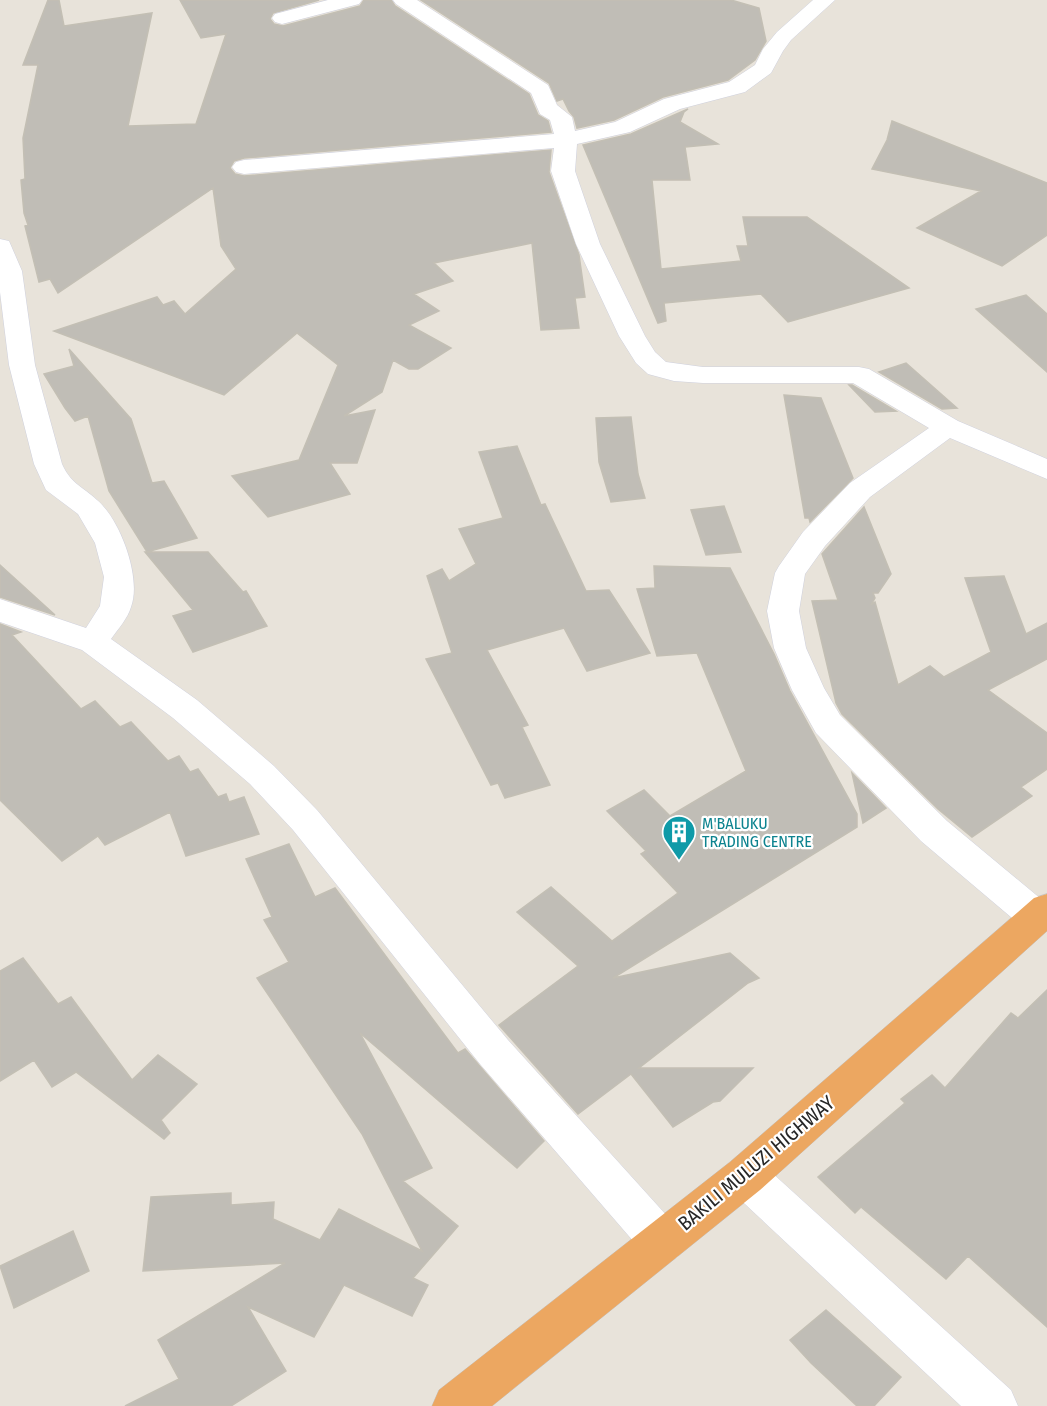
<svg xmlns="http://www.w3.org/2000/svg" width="1047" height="1406" viewBox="0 0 1047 1406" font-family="'Fira Sans Condensed',sans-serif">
<rect width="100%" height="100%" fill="#e8e3da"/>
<path fill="#c0bdb6" stroke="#c3bfb4" stroke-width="1.5" d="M48,0h11l5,26 88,-13 -24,113 68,-2 30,-90 -25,4 -21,-38h139l-46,13 -3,6 4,5 9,2 77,-20 4,-6h27l4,6 134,88 9,21 10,6 3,11 -307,26 -10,3 -4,7 5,6 9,2 307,-26 -2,22 30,83 6,42 -10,1 4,30 -38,2 -9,-87 -98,20 19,18 -39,13 25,17 -30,14 42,23 -33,21h-9l-16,-9 -11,32 -38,24 31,-6 -18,53h-27l20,31 -82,23 -36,-41 67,-16 39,-95 -41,-32 -73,62 -170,-64 103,-34 6,8 11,-4 11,13 51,-45 -15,-23 -8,-58 -155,105 -8,-14 -11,3 -14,-56 3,-1 -4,-12 -3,-33 4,-1 -2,-41 15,-73h-15z
M421,0h310l28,8 7,33 -11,19 -27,20 -65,17 -49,23 -37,8 -3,-11 -5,-6 -6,-12 -6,2 -8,-18z
M688,109l-4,3 -4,10 38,22 -33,3 5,33h-38l9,89 80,-8 -4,-15h11l-5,-29h64l102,71 -121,34 -27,-28 -97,9 2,18 -8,2 -75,-178 48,-11z
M892,121l155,62v52l-45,31 -85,-38 64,-37 -109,-22 15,-29z
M1026,295l21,19v58l-71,-63z
M69,349l62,70 21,64 12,-2 33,57 -50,14 -38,-61 -21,-75 -13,5 -10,-13 -21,-34 30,-8z
M906,363l51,45 -15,1 -63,-37z
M849,385h3l44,26 -21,1z
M784,395l37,3 32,80 -43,44 -1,-4h-4z
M631,417l7,57 7,24 -34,4 -12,-40 -3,-44z
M517,446l24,59 4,-1 41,87 23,-1 41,63 -63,18 -23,-43 -77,22 41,75 -6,2 28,58 -45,13 -7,-15 -7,2 -65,-126 26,-6 -25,-77 15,-7 7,12 27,-17 -17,-35 44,-11 -24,-66z
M724,506l17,46 -35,3 -15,-45z
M864,507l27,67 -13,19h-5l2,5 -4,7 4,-3 23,83 32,-19 14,11 47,-25 -26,-74 39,-2 22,58 21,-11v36l-59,31 59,43v36l-26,18 11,9 -60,41 -34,-28 -96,-95 -6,-11 -24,-102 26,-1 -16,-46z
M145,552h63l35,40 3,-1 21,35 -74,26 -20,-36 20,-6z
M0,565l55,50 -55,-18z
M654,566l76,2 44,86 16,37 67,123v13l-244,151 117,-25 29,25 -11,5 -109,85h114l-33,33 -7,1 -40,25 -42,-53 -53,40 -79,-89 79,-59 -61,-54 34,-25 61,54 66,-48 -37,-39 5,-3 -39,-40 37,-21 26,26 76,-45 -49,-118 -40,3 -20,-67 18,-1z
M0,624l21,8 -9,3 69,74 14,-8 25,26 11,-5 37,39 11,-5 11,16 8,-3 20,28 8,-3 3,8 15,-5 15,37 -73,22 -16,-44 -65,33 -7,-9 -36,25 -62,-61z
M852,773l34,35 -23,15z
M289,844l26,53 20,-9 123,165 7,-4 79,92 -27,27 -157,-135 72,135 -29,13 55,45 -45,52 15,7 -16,31 -68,-31 -30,52 -66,-30 38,64 -55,35h-106l54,-27 -21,-39 127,-77 -142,8 8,-74 80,-4v12l43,-3 -1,17 47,21 19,-31 83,42 -60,-117 -105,-156 32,-16 -25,-42 8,-3 -26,-58z
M23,958l35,46 13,-7 61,83 26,-25 39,29 -36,36 9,13 -6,6 -88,-67 -24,15 -18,-27 -34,21v-110z
M1047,990v337l-79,-71 -22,23 -85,-72 -6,6 -37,-36 87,-74 -4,-4 31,-24 13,13 66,-75 7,5z
M73,1231l16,40 -75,37 -14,-42z
M826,1310l75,67 -27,29h-17l-46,-43 -21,-23z"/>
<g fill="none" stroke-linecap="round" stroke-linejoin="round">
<g stroke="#cfd1de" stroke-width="1">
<path id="minor" d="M328,0h34l-3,4 -77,20 -7,-2 -3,-4 3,-4z
M393,0h24l131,85 9,20 15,12 3,14 40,-9 49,-23 65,-17 26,-17 8,-16 14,-17 36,-32h22l-44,40 -8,11 -12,22 -26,19 -65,17 -50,23 -53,12 -2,27 25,73 45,92 10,16 11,10 37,5h156l10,2 89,52 89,38v20l-97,-41 -80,59 -45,49 -20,28 -6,37 7,37 18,40 16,27 107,106 100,83v26l-9,3 -13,-4 -104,-88 -105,-108 -24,-43 -18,-42 -7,-37 8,-38 4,-7 24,-34 47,-49 79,-55 -76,-45h-150l-29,-2 -26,-7 -12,-11 -17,-27 -43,-92 -25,-73 3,-23 -310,26 -8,-2 -4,-5 4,-5 8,-2 310,-26 -4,-14 -10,-6 -9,-21 -135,-89z
M0,239l9,2 13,30 13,94 27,99c9,20 20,22 35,36 23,19 45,78 34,107 -3,11 -13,22 -20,32l86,61 77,66 43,44 191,230 169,187 7,15 -7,15 -15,6 -15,-6 -167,-193 -187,-234 -43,-46 -77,-66 -91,-68 -82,-28v-23l86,29 14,-22 4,-29 -9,-34 -17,-29 -32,-24 -12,-26 -25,-99 -9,-73z
M745,1157l15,5 251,228 7,16h-57l-231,-216 -6,-14 6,-14z"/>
</g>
<g stroke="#c3c3c3" stroke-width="1">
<path id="highway" d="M1047,894v37l-287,259 -268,216h-60l7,-16 291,-228 304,-264z"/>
</g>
<use href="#minor" fill="#fff" fill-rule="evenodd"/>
<use href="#highway" fill="#eca761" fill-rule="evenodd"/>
</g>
<defs>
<g id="building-pin" transform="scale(1.725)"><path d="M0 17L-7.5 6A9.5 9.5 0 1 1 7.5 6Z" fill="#0f9aa8" stroke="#fff"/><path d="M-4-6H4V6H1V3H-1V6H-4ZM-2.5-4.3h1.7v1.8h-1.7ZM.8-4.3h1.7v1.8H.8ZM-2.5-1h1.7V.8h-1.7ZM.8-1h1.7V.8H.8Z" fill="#fff"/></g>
</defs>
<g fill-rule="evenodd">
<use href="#building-pin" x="679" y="832"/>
</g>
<g text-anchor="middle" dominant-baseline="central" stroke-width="4.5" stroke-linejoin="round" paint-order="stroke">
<g font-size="16" fill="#0d838f" stroke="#fff" text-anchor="start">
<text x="702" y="823">M'BALUKU<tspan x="702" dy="18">TRADING CENTRE</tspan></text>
</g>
<g font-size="20" fill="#272727" stroke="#fff">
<text transform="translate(756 1163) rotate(-40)">BAKILI MULUZI HIGHWAY</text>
</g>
</g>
</svg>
